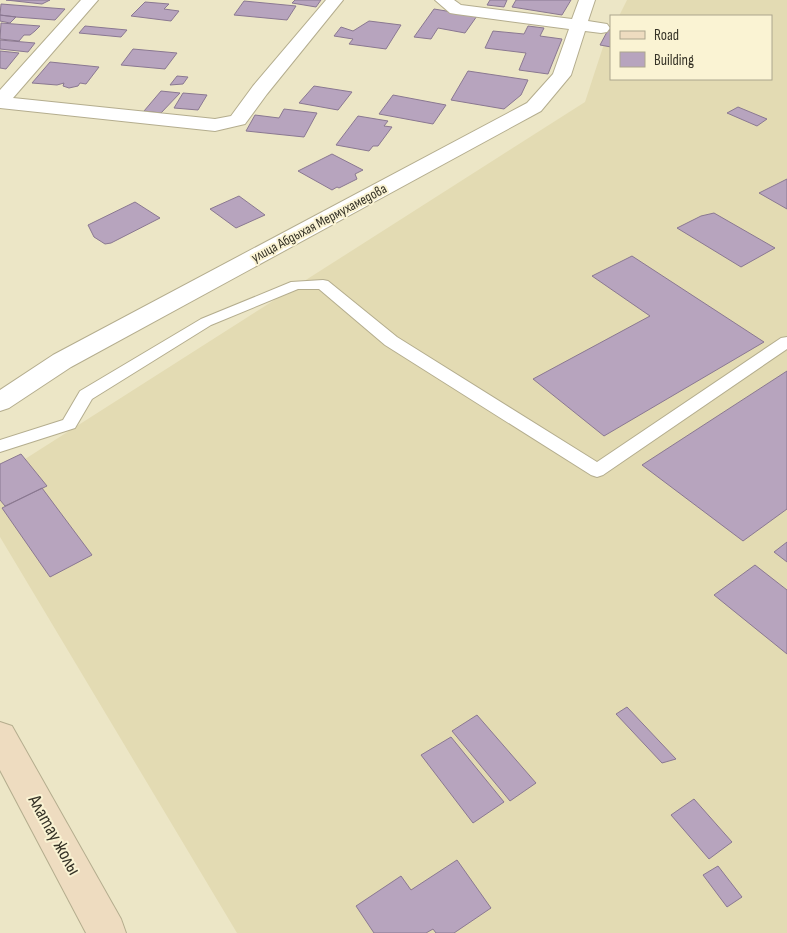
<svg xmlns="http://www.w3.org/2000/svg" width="787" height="933" viewBox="0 0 787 933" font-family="'Sofia Sans Condensed',sans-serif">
<rect width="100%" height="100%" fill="#ece6c6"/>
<path fill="#e3dbb3" d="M627,0h160v933h-550l-237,-396v-62l585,-373 18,-55 8,-15v47h160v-63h-152z"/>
<path fill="#b7a4be" stroke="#8a7891" d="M6,0h44l-8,4z
M295,0h26l-5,7 -24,-4z
M490,0h17l-3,7 -17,-2z
M516,0h55l-9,15 -50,-8z
M244,1l52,5 -9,14 -53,-5z
M145,2l24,2 -5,5 15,2 -8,10 -40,-5z
M1,4l64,5 -10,11 -39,-3 -16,-2z
M434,9l43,7 -12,17 -27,-5 -7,11 -17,-2z
M0,15l16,2 -6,6 -10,-2z
M369,21l32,4 -15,24 -37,-5 4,-5 -19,-3 7,-9 12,4z
M1,23l39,3 -5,5 -5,4h-6l-5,6 -19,-2z
M85,26l42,4 -6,7 -42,-4z
M528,26l16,2 -4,8 22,3 -14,35 -29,-4 7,-17 -41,-5 8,-17 31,3z
M608,30h3v17l-11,-2z
M0,40l35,3 -7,9 -28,-3z
M133,49l44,4 -12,16 -44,-4z
M0,51l19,2 -13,16 -6,-1z
M50,62l49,5 -13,17 -6,-1 -2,3 -9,2 -6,-2 1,-3 -7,2 -25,-2z
M468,71l60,9 -7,15 -17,14 -53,-9z
M177,76l11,1 -5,7 -13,1z
M314,86l38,6 -14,18 -39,-7z
M161,91l19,2 -19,20 -17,-2z
M183,93l24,2 -9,15 -24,-2z
M393,95l53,10 -13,19 -54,-10z
M738,107l29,12 -10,7 -30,-13z
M284,109l33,4 -13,24 -58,-6 9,-16 24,3z
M358,116l30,5 -4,5 8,1 -14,19h-5l-4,5 -33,-6z
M332,154l31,16 -8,4 2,5 -18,9 -2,-1 -5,3 -34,-19z
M787,179v30l-28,-16z
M239,196l26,19 -29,13 -26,-19z
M135,202l25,16 -49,25 -6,1 -11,-7 -6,-12z
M714,213l61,35 -34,19 -64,-39 24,-12z
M632,256l132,86 -160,94 -71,-57 117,-63 -58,-40z
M787,371v138l-44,32 -101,-76z
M21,454l26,32 -42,20 -5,-6v-36z
M42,488l50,67 -42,22 -48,-69z
M787,542v20l-13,-10z
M755,565l32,25v64l-73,-59z
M627,707l49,52 -14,4 -46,-49z
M477,715l59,68 -26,18 -58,-70z
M451,737l53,65 -31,21 -52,-68z
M694,799l38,43 -23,17 -38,-44z
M457,860l34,48 -37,25h-18l-3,-4 -7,4h-52l-18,-27 45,-30 10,14z
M718,866l24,31 -15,10 -24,-32z"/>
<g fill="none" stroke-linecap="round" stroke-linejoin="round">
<g stroke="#b4ad8e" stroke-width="2">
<path id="service" d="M323,280l5,1 69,56 200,125 184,-124 6,-1v12l-184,126 -6,2 -6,-2 -206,-130 -66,-56h-21l-87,36 -119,74 -17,29 -75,24v-12l63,-20 17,-29 121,-72 90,-37z"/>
</g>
<g stroke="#b4ad8e" stroke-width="2">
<path id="minor" d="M81,0h17l-85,98 202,21 16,-3 22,-30 73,-86h17l-76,94 -22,30 -30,7 -215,-23v-18z
M435,0h19l7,5 111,14 7,-19h16l-7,21 19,3 3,4 -3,4 -6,1 -16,-2 -14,44 -30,36 -470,256 -62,41 -9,3v-21l53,-35 474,-252 26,-29 16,-45 -113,-15 -6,-1z"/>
</g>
<g stroke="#b4ad8e" stroke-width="2">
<path id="secondary" d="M0,722l12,4 109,193 5,14h-40l-86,-163z"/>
</g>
<use href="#service" fill="#fff" fill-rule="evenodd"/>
<use href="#minor" fill="#fff" fill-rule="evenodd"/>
<use href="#secondary" fill="#eedcc0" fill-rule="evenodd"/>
</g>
<g text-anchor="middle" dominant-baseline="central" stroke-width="4" stroke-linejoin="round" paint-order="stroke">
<g font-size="14" fill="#363327" stroke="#faf3d3">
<text transform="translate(319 223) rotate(-28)">улица Абдыхая Мермухамедова</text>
</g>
<g font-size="19" fill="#363327" stroke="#faf3d3">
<text transform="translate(54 835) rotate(61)">Алатау жолы</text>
</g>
</g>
<rect x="610" y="15" width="162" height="65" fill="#faf3d3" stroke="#aca68e"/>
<rect x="620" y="31" width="25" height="8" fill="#eedcc0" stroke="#aca68e"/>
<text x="654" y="40" font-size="15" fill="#363327">Road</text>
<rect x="620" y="52" width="25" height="15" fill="#b7a4be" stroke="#aca68e"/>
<text x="654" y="65" font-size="15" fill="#363327">Building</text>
</svg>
